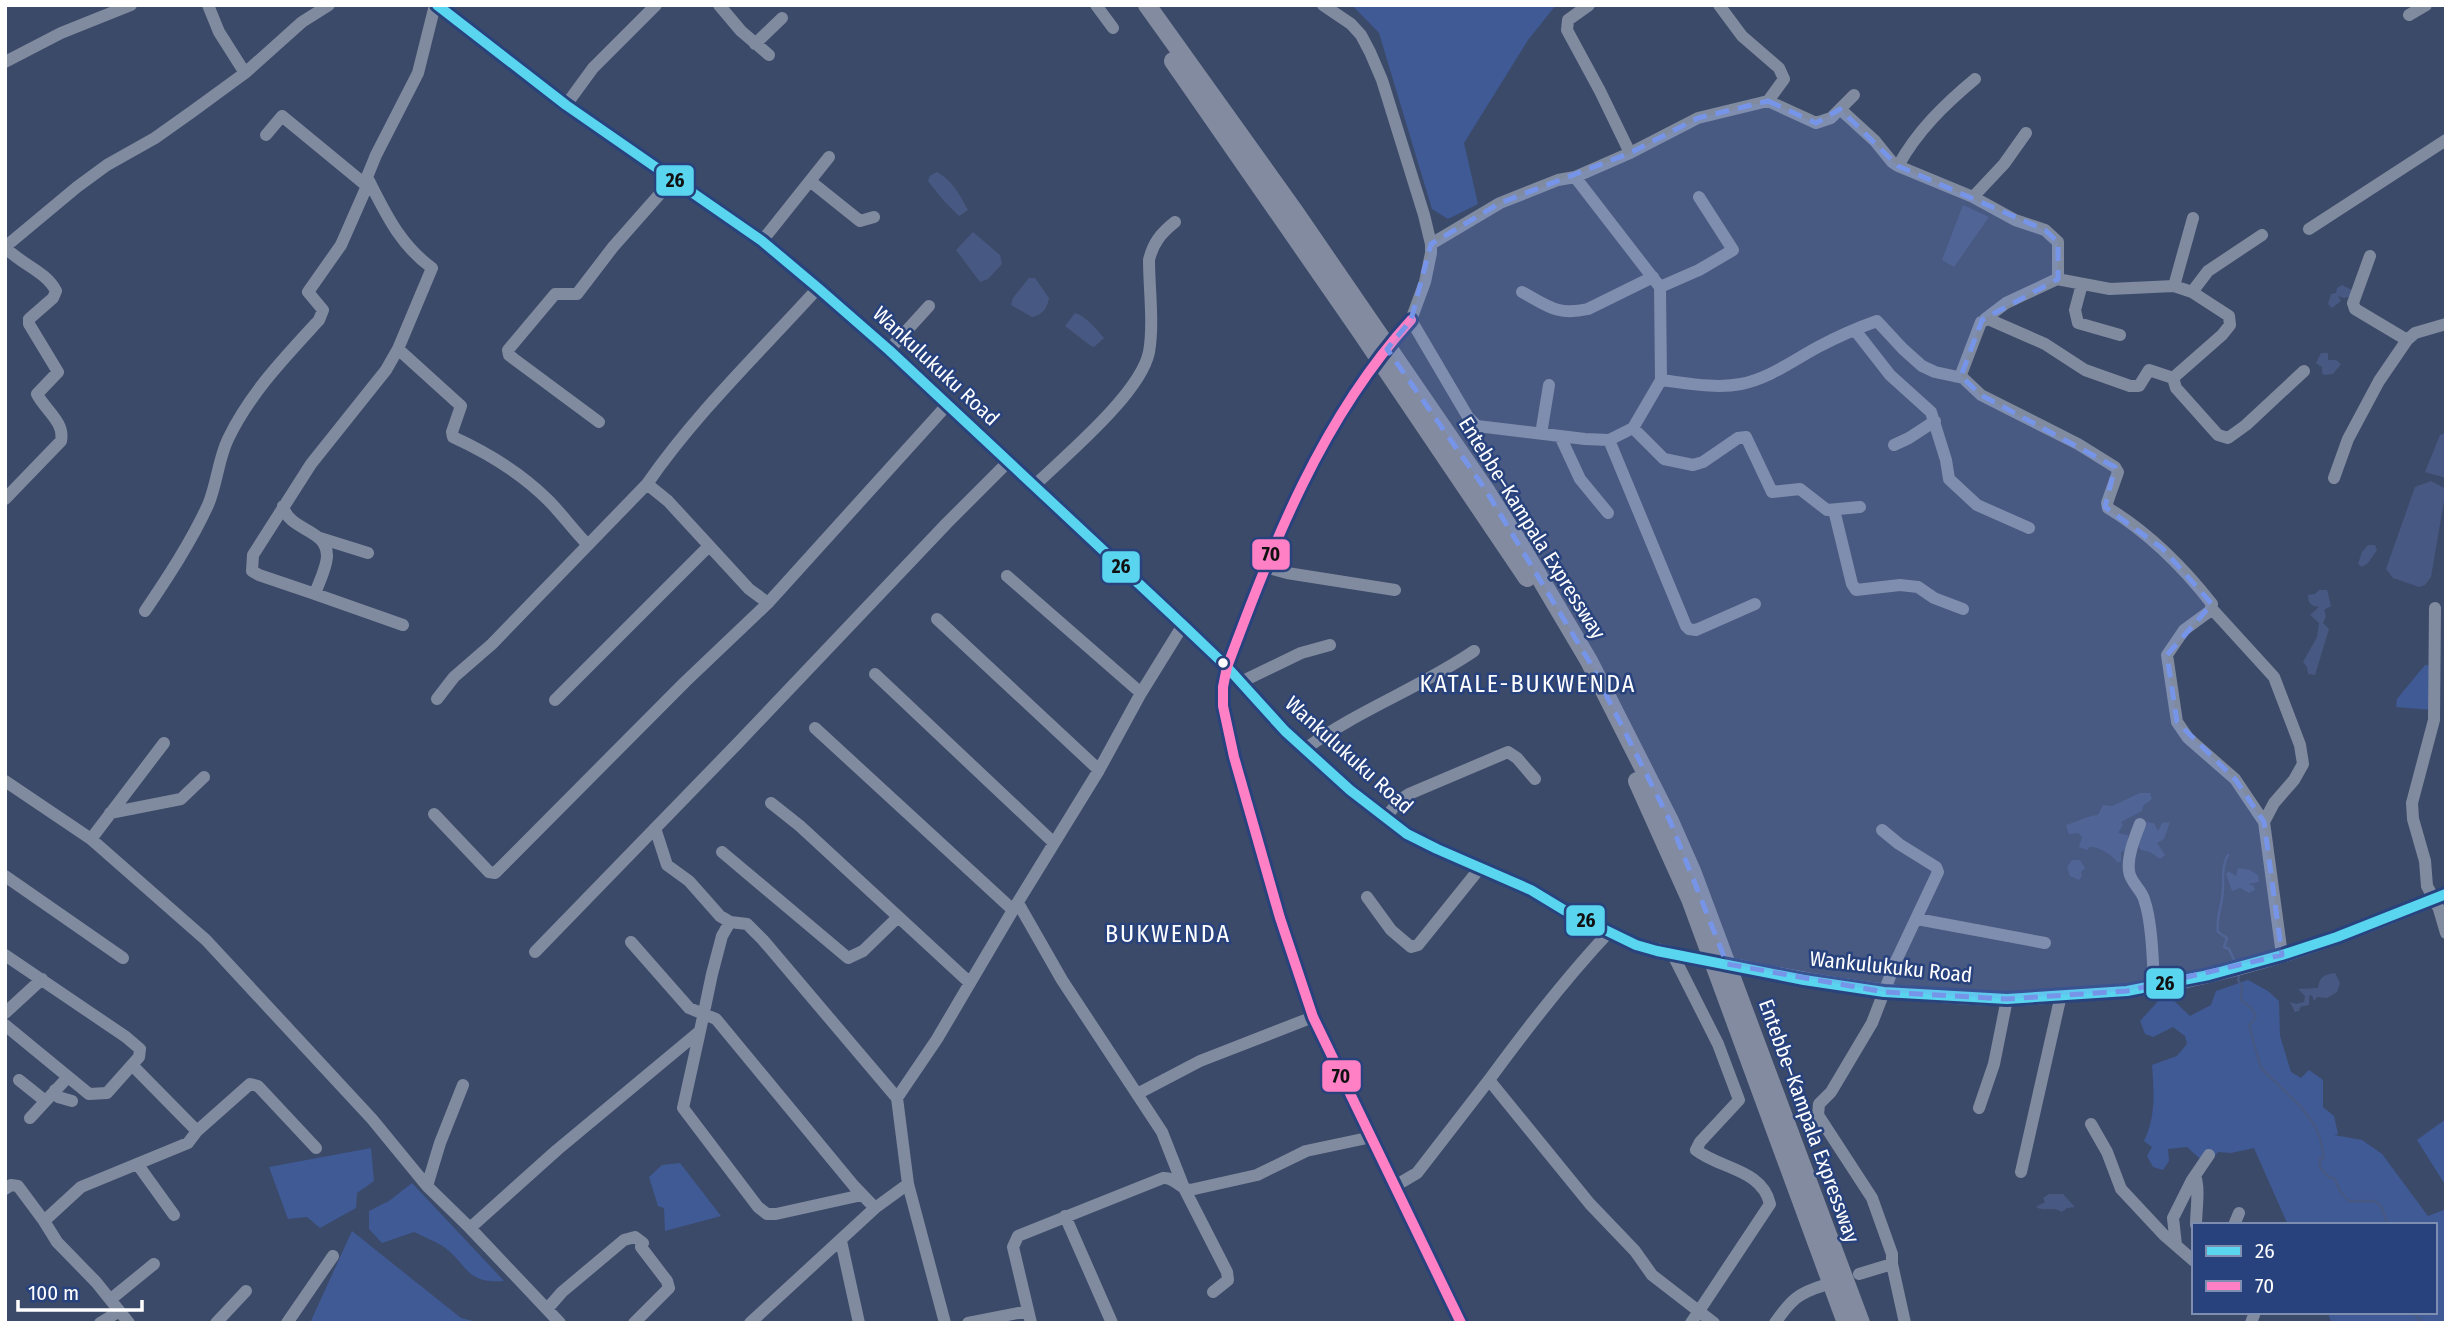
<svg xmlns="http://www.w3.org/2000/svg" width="2451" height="1328" viewBox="0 0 2451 1328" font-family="'Fira Sans Condensed',sans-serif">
<rect width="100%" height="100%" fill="#3c4a69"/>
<path fill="#3f5a95" d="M1352,5h204l-28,35 -64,103 14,61 -30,15 -16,-10 -53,-176z
M2425,665l8,1v44l-37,-3 1,-8z
M2248,980l20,11 11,10 1,35 11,36 10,6 8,-8 14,10v27l11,9 4,18 -4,1 28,5 20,14 46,62 18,-7v114h-114l-5,-11h108v-87h-147l-34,-77 -23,5 -13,-1 -11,13 -20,-18 -19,2 1,12 -6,9 -10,-3 -6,-11 5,-9 -8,-6c12,-24 10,-50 8,-76l25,-9 10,-12 -2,-8 -12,-9 -20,10 -8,-3 -5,-13 21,-23 11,1 18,17 21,-11 5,-14z
M2446,1119v67l-29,-46z
M371,1148l3,33 -17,12 -1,15 -36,20 -13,-11 -19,2 -19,-52z
M680,1163l41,53 -56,15 -1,-23 -6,-2 -9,-29 13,-12z
M412,1183l92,98c-38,3 -35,-15 -60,-34 -9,-6 -20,-10 -30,-15l-32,11 -13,-14v-18l20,-10z
M352,1231l109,87 20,5h-171z"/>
<path fill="#475983" d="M937,172c16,9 22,22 31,38l-9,6 -16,-16 -15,-19 2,-5z
M1963,205l26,12 -35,50 -12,-7z
M973,232l27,23 2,9 -14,15 -8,3 -24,-32z
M1029,278h6l14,20c-2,10 -5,16 -17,19l-21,-12 2,-7z
M2342,285l12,6 1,4 -11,3 -6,-2 3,5 -9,7 -4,-4 3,-10 5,-1 1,-5z
M1075,313c12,4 21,16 29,25l-10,9 -3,-1 -26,-20z
M2321,353h7v7h8l5,4 -8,10 -9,1 -2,-2v-6l-6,-4z
M2446,433v45l-21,-6 15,-37z
M2431,481l15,8 -15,88 -6,8 -6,2 -26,-9 -7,-9 29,-82z
M2368,545h7l2,5 -9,13 -6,4 -4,-3 4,-12z
M2319,590h8l4,16 -7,4 2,6 -3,7 6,6 -14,46 -7,-1 -1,-7 -4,-5 14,-25 2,-14 -9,-8 9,-8c-7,-1 -11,-3 -11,-12l7,-1z
M2140,793h10l2,6 -9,7 -1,5 -21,11 2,3 -5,8 10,2 1,13 -8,4v10h-4c-4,-7 -19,-16 -28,-15l-2,3 -8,-3 3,-10 -4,-4 -9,1 -3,-9c11,-3 21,-9 32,-10l5,-10 9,1z
M2145,822l9,1 4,8 4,-8 8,-1 -6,17 -7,4 8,12 -5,4 -10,-7 -9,-2 -3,-4z
M2072,860h8l5,8 -4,4 1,4 -3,4 -9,-4 -3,-9z
M2238,868l12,2 8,5 1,7 -11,2 6,2 1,4 -6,3 -9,-5 -8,3 -6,-17 2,-3 8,5z
M2335,973l5,10 -3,9 -10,6 -10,-1 -3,4 -2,-6 -3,1v9l-9,2 -1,4 -4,1 -5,-10 6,2 8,-2 1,-6 -7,-7 20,-1c2,-12 6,-13 17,-15z
M2049,1194h14l12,13 -8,1 -5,4c-10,-6 -18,0 -26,-5l9,-5 -2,-4z"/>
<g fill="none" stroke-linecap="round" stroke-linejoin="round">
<path stroke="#475983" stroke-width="2.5" d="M2228,855c-8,13 -3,29 -6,44 -2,13 -6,20 -4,33l9,6 -3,9 5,2 7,15
M2239,975l-1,5 4,6 -1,14 10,8 5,8 -7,10 12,42 40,39 14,19 5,12 4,20h-4v10l9,9 6,2 5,12 9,10h26l6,5 7,19
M2417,1312l-1,4 7,7"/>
<path stroke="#818ba0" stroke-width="12" d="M208,5l11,27 26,41
M719,5l22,26 28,24
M1096,5l17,23
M1323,5l28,19 10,11 9,17 12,28 42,135 7,29v9l-6,29 -14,38 57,97 9,9 108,13 24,1 24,-12 28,-48 -1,-93 -85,-110
M1589,5l-21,15 -1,10 33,61 30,62
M1719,5l23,31 37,32 5,11 -16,22
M2409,15l17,-10
M755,44l27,-26
M5,62l56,-29 70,-28
M566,105l27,-37 63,-63
M1840,109l35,32 17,21 6,4 75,31
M2026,133l-22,31 -31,33 42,23 30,10 13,12v37
M266,135l16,-19 85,70
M1898,166c19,-35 47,-62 77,-87
M810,181l50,40 14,-4
M2309,229l137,-89
M762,241l67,-84
M1431,244l69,-41 58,-23 17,-3 55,-24 68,-35 70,-17 48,22 15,-5 23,-23
M5,247l72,-60 30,-22 48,-27 38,-27 52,-38 57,-51 27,-17
M2370,256l-17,47 2,6 52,31
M2082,284l-7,26 3,13 42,12
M2174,286l19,-68
M1660,287l39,-17 34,-20 -34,-53
M1522,292c26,14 35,24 66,17l65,-32
M2192,292l16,-21 54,-36
M1985,319l21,-16 51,-24 53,10 64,-3 18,6 37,24 1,9 -8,10 -49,43
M1852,331l6,3 32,41 41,37 15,48 3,19 28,26 52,23
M398,349l63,57 -9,26 1,5c35,16 68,36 95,63 14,14 26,31 40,45
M889,350l40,-44
M1960,377l21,-55 7,-3 57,25 40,26 45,16h9l10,-16 24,8 3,10 42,47 10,3 18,-13 58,-54
M1365,379c-31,50 -63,99 -86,153 -19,45 -35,90 -52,135l-4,20v19l11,51 46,161 33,99 148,306
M1661,380c25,3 55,9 80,4 29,-6 51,-23 77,-37 19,-10 39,-19 59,-26l26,28 19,17 13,6 28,6 18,17 97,49 37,23 3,5 -11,31 1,5c41,25 75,59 104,96l-2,7 -26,19 -17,25 10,67 11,16 47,41 29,43
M599,422l-85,-63 -5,-4 -1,-5 47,-56h22l36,-47 60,-68
M1633,428l31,31 29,6 10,-3 35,-24 8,-1 26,55 28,-3 27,21 33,-3
M1541,434l8,-49
M1560,436l20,43 28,34
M1609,440l77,186 3,3 7,1 59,-26
M1894,445l15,-7 26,-17
M2334,478l14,-39 31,-58 28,-41 8,-7 31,-9
M647,484c49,-71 113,-132 171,-196
M1034,486c31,-30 107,-93 115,-134 5,-28 0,-64 0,-92 4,-17 12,-27 26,-38
M5,499l56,-58c4,-19 -16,-31 -24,-47l21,-22 -29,-48v-5l24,-21 3,-7c-10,-20 -36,-27 -51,-44
M283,506c6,26 45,22 44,51 -1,12 -8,25 -12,37l-56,-19 -7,-4 1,-16 58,-91 75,-94 12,-21 34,-81c-33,-24 -47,-56 -65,-91l9,-22 42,-82 17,-68
M1834,510l18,74 4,6 44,-5 18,2 16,11 29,11
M320,538l48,15
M1265,567l22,6 108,17
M1007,576l134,117
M315,594l88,31
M2435,608l-1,112 -22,83 1,16 12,42 2,25 12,23 7,24
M2212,609l62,68 26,68 3,19 -9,16 -20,23 -10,19 18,133
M145,611c23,-34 46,-69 63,-106 9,-21 10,-45 20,-66 22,-46 57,-82 91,-119l4,-10 -15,-18 33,-47 26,-59v-9
M937,619l162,151
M875,674l179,169
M1241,682l60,-29 29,-8
M437,699l17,-22 38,-33 155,-160 21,17 81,88 19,14
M555,700l154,-154
M815,728l198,182
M1305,749c53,-39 115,-61 169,-98
M5,781l86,58 115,101 166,179 55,67 43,42 90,95
M771,803l29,23 170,157
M110,813l71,-14 23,-22
M434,814l55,58 6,1 190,-191 83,-79 180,-199
M1385,818l15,-18 9,-6 99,-42 9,6 18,21
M2140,824c-5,13 -13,32 -11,47 1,11 12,18 15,28 8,22 9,63 10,87
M655,828l12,37 22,16 31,35 10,6
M91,839l73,-96
M722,852l126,106 15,-7 35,-34
M5,876l118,82
M1367,897l24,33 20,17 7,-2 62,-77
M1018,903l44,77 100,152 22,56 43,84 1,8 -15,12
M1917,919l128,24
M631,942l58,66 27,11 138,167 21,22
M535,952l202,-208 210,-221 61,-61
M1672,953l46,91 21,56 -39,42 -4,8c24,19 66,19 74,54l-79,119
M5,955l121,82 14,12 -1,8 -32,36 -18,1 -84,-69
M5,1013l37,-34
M700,1031l-17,77 75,99 9,7h9l86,-19
M132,1065l65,66
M19,1080l25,20
M1489,1080c38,-52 76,-101 120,-148
M55,1090l3,7 14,4
M1137,1094l63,-33 113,-44
M1979,1108l15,-44 13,-65
M30,1118l37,-40
M2091,1124l16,28 14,37 43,46 30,26
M138,1165l36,50
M2021,1172l40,-177
M2195,1176c5,13 1,34 1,49
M427,1186l13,-43 23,-58
M1395,1186l22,-13 72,-93 101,124 45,47 17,24 62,48
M5,1189l6,-4 7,1 26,35
M1065,1216l47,107
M2234,1225l5,-12
M470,1228l87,-78 143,-119 12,-57 10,-38 8,-14 17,2 16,16 134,158
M841,1241l18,82
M2176,1245l-3,-27 19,-38 17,-25
M1892,1264l13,59
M1859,1274l33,-10v-10l-20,-56 -54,-83 1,-11 12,-12 41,-69 24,-62 42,-89 -2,-5 -37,-23 -17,-14
M111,1299l43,-35
M548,1308l14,-16 62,-52 11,-3 8,6 -2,4 26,34 2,7 -35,35
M100,1323l18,-11
M129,1323l-33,-41 -39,-40 -13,-21 37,-34 107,-44 9,-12 53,-47 8,2 58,62
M216,1323l30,-32
M287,1323l46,-67
M750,1323l125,-115 33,-24
M945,1323l-37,-139 -11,-86 40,-59 76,-129 86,-140 42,-77 42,-68
M968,1323l60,-12
M1031,1323l-18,-76 5,-11 145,-58c12,-1 16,10 27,12l67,-15 49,-24 66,-14
M1775,1323c16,-23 23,-30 50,-38
M2251,1323l4,-11"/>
<path stroke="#808a9f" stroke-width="14" d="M437,5l129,100 196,136 56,47 71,62 294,275 44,42 58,64 65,59 57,44 30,15 94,41 33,20 72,35 59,14
M1743,967c86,18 174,31 262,32 21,1 43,-3 64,-4 19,-2 39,-2 58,-4 110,-14 218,-54 319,-97"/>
<path stroke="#828ba0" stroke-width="18" d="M1147,5l148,207 190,277 39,62 65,110 81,160 22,50 169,452
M1173,61l188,271 166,246
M1637,781l53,118 156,424"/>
<path stroke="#818ba0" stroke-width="12" d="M1365,379l34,-47"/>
<path stroke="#808a9f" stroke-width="14" d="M1695,959l48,8"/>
<g stroke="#28427d" stroke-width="16">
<path id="bus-1" d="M437,5l129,100 196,136 56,47 71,62 294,275 44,42 58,64 65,59 57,44 30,15 94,41 33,20 72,35 21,6 147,29 80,12 123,7 120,-8 82,-16 73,-20 55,-18 109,-43"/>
</g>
<g stroke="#28427d" stroke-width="16">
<path id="bus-2" d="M1411,320c-90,99 -138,224 -184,347l-4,20v19l11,51 46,161 33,99 148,306"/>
</g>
<use href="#bus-1" stroke="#5ad5f0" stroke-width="10"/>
<use href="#bus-2" stroke="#ff80c5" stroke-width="10"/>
</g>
<path fill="#7795e8" fill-opacity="0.2" stroke="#7795e8" stroke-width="5" stroke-dasharray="14 9" stroke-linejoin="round" d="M1768,101l48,22 24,-14 58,57 147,64 13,12v37l-76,41 -21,56 20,19 134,72 -10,40 57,41 50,56 -45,51 10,67 58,57 29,43 18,133 -155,36 -120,8 -123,-7 -157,-28 -57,-143 -81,-160 -104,-172 -98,-140 24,-29 20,-76 69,-41 130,-50 68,-35z"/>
<circle fill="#fff" stroke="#28427d" stroke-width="2.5" cx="1223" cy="663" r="6"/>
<g text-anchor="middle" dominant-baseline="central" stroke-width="5" stroke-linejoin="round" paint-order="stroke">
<g font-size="21" fill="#fff" stroke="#28427d">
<text transform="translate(936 366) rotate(43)">Wankulukuku Road</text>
<text transform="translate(1532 528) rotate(58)">Entebbe–Kampala Expressway</text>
<text transform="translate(1349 755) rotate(42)">Wankulukuku Road</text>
<text transform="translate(1891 967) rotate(6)">Wankulukuku Road</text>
<text transform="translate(1809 1121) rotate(70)">Entebbe–Kampala Expressway</text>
</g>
<g font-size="24" letter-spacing="2" fill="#fff" stroke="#28427d">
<text x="1528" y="684">KATALE-BUKWENDA</text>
<text x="1168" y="934">BUKWENDA</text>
</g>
</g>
<g stroke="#28427d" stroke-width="2.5">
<rect x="655" y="164" width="40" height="33" rx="7" fill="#5ad5f0"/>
<rect x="1251" y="538" width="40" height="33" rx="7" fill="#ff80c5"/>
<rect x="1101" y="550" width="40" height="34" rx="7" fill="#5ad5f0"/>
<rect x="1565" y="904" width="41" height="33" rx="7" fill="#5ad5f0"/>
<rect x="2145" y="967" width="40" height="33" rx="7" fill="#5ad5f0"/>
<rect x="1321" y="1059" width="41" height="34" rx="7" fill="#ff80c5"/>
</g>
<g font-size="19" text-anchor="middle" font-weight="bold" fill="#111">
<text x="675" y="187">26</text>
<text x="1271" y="561">70</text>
<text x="1121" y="573">26</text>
<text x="1586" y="927">26</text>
<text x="2165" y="990">26</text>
<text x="1341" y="1083">70</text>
</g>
<rect width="2451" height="1328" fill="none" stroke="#ffffff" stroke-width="14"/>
<rect x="2192" y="1223" width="245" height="91" fill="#28427d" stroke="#7e8eb1" stroke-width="2"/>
<rect x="2206" y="1246" width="35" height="10" fill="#5ad5f0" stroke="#7e8eb1" stroke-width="2"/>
<text x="2255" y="1258" font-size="21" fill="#ffffff">26</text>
<rect x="2206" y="1281" width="35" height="10" fill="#ff80c5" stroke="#7e8eb1" stroke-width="2"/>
<text x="2255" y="1293" font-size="21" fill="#ffffff">70</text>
<path d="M18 1300v10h124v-10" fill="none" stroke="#ffffff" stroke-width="3.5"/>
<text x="28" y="1300" font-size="21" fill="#ffffff" stroke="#28427d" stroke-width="5" paint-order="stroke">100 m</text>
</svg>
